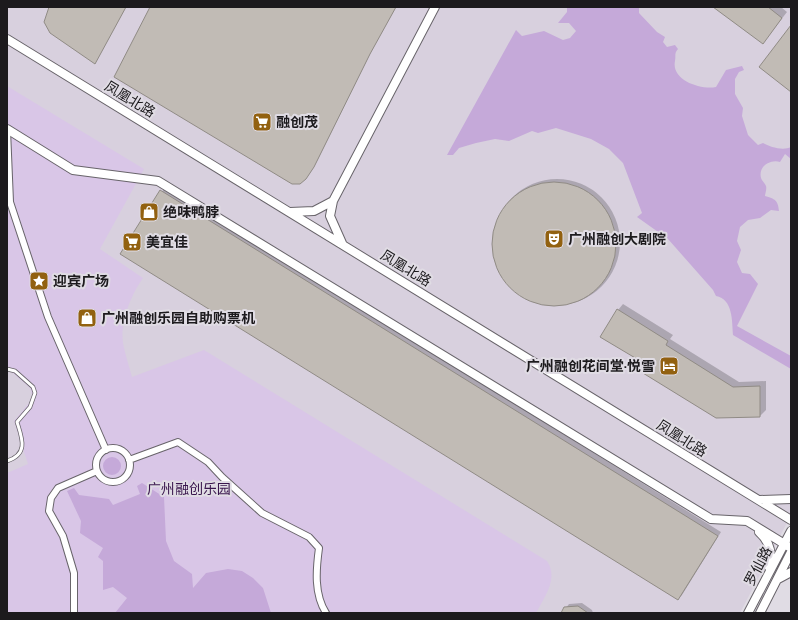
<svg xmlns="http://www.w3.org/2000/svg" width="798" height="620" viewBox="0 0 798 620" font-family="Cabin,'Noto Sans SC',sans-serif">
<rect width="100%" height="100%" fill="#e0dce4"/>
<path fill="#d8d0de" d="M7,7h784v508l-51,98h-733z"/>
<path fill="#d9c6e7" d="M7,86l137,83 -44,80 43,29c-12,17 -23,44 -20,65 2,11 6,23 9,34l72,-27 343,211c12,18 -3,36 -11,52h-529v-140l21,-9 -14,-43 19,-23 -3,-10 -23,-20z"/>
<path fill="#c5a9d9" d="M567,7h72v6l18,19 8,5 -2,5 4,5 8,-2 3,4c-4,4 -2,7 -3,12 -4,19 25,29 41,26l10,-17 16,-4 2,4 -5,2 -4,7v15l8,14 -1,8 6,19 10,10 5,-2c7,4 20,8 28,4v12l-6,-5 -5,8c-9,-3 -22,4 -19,16 1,3 4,5 5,8 1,3 -1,8 -1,10 10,3 13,4 14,15l-8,-1 -11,8 -12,2 -8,7 -3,14 4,9 -4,12 5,11 8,1 8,10 -21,42 54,30v13l-58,-34c-1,-14 0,-36 -17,-39l-3,-6 -45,-51 -31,-22 5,-4 -19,-50 -14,-14 -18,-10 -35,-11 -18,5 -6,-2 -23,10 -14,-2 -19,4 -17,5 -6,7h-6l69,-125 6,6 22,-5 19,9 7,-2 6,-7 -7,-8h-11l9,-11z
M103 466a9 9 0 1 1 18 0a9 9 0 1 1-18 0Z
M142,483l22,14 2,44 8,20 18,13 1,14 13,-15 22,-4 14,2 11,7 10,10 8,25h-156l12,-15 -14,-11 -10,3v-29l-5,-4 5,-9 -23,-15 1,-12 -14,-30 7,-3 5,7 30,4 4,6 27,-11 -3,-8z"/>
<path fill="#0003" d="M50,7h76l-31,56z
M151,7h245l-24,43 -56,113 -8,12z
M715,7h66l6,5 -24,31z
M494 242a63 63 0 1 1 126 0a63 63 0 1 1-126 0Z
M165,187l556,345 -39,63 -4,4 -556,-345z
M623,304l50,31 -3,4 69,43 27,-1v29l-6,6 -44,1 -73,-55 -25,-52z
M582,603l10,7 1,3h-31l7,-9z"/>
<path fill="#c1bbb5" stroke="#908b85" d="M49,7h77l-31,57 -45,-31 -6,-11z
M150,7h246l-26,47 -56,113 -8,12 -6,5h-8l-178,-107z
M713,7h55l14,11 -19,26z
M791,25v67l-32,-25z
M492 244a62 62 0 1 1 124 0a62 62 0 1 1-124 0Z
M160,190l558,346 -40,64 -558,-346z
M617,309l51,32 -2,4 67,42 27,-1v31l-44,1 -78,-48 4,-8 -42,-25z
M578,606l10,7h-27l3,-6z"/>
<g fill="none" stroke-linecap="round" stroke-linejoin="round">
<g stroke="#68646a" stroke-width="4.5">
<path id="lane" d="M7,369l8,2 18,16 2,6 -5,14 -13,15c5,16 12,32 -10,39"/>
</g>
<g stroke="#68646a" stroke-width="8">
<path id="street" d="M7,130l3,72 38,115 58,133
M96 465a17 17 0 1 1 34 0a17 17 0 1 1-34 0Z
M129,460l49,-18 30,20 14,15 40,36 47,24 10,11c-3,22 -5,46 7,65
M74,613v-40l-11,-37 -14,-25 2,-13 7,-10 39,-17"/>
</g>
<g stroke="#68646a" stroke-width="10">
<path id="secondary" d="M7,39l784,481
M7,129l66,41 85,11 553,338 36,2 44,27
M333,201l102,-194
M290,212l24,-1 19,-10 -3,15 12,27
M760,500l31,-1
M759,532c10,9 14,21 10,35
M778,579l13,-7
M748,613l43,-82
M760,613l31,-61"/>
</g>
<use href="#lane" stroke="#fff" stroke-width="3"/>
<use href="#street" stroke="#fff" stroke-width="6"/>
<use href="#secondary" stroke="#fff" stroke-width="8"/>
</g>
<defs>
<g id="supermarket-square" transform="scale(1)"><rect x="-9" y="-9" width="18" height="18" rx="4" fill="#926110" stroke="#e0dce4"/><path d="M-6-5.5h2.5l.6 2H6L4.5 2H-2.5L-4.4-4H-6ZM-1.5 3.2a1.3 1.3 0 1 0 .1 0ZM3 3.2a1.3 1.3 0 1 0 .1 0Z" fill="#fff"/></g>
<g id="shop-square" transform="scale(1)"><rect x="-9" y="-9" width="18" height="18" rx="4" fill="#926110" stroke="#e0dce4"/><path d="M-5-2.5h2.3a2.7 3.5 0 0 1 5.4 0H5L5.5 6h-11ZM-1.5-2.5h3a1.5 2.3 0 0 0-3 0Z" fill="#fff"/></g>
<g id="theatre-square" transform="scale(1)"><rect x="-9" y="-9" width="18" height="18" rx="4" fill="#926110" stroke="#e0dce4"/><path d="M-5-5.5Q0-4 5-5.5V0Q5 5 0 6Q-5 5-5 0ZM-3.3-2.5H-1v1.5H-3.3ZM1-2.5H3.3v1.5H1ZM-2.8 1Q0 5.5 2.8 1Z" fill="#fff"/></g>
<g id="sight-square" transform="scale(1)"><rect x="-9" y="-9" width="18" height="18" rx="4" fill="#926110" stroke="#e0dce4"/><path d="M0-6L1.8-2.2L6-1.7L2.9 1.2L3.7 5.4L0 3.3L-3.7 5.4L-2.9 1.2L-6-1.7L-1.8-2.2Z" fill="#fff"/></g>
<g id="hotel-square" transform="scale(1)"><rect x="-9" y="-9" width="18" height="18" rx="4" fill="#926110" stroke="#e0dce4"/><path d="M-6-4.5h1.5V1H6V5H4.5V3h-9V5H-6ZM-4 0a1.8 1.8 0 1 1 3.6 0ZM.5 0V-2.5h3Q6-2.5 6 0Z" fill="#fff"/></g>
</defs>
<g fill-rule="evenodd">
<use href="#supermarket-square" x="262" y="122"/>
<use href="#shop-square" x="149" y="212"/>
<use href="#theatre-square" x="554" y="239"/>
<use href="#supermarket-square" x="132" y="242"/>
<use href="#sight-square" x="39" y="281"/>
<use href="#shop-square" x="87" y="318"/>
<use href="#hotel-square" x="669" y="366"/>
</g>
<g text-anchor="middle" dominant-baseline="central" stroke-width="4" stroke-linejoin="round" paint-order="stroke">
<g font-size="14" fill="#1c1a1d" stroke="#e0dce4">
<text transform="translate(130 99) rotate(31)">凤凰北路</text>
<text transform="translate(406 268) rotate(31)">凤凰北路</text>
<text transform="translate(682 438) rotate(32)">凤凰北路</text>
<text transform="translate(758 566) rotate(-62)">罗仙路</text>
</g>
<g font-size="14" font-weight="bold" fill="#1c1a1d" stroke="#e0dce4" text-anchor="start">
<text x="276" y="122">融创茂</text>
<text x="163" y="212">绝味鸭脖</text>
<text x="568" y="239">广州融创大剧院</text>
<text x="146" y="242">美宜佳</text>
<text x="53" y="281">迎宾广场</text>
<text x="101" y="318">广州融创乐园自助购票机</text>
<text x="655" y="366" text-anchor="end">广州融创花间堂·悦雪</text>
</g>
<g font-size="14" fill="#39154d" stroke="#e0dce4">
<text x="189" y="489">广州融创乐园</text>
</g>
</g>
<rect width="798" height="620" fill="none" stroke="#1c1a1d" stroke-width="16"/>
</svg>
